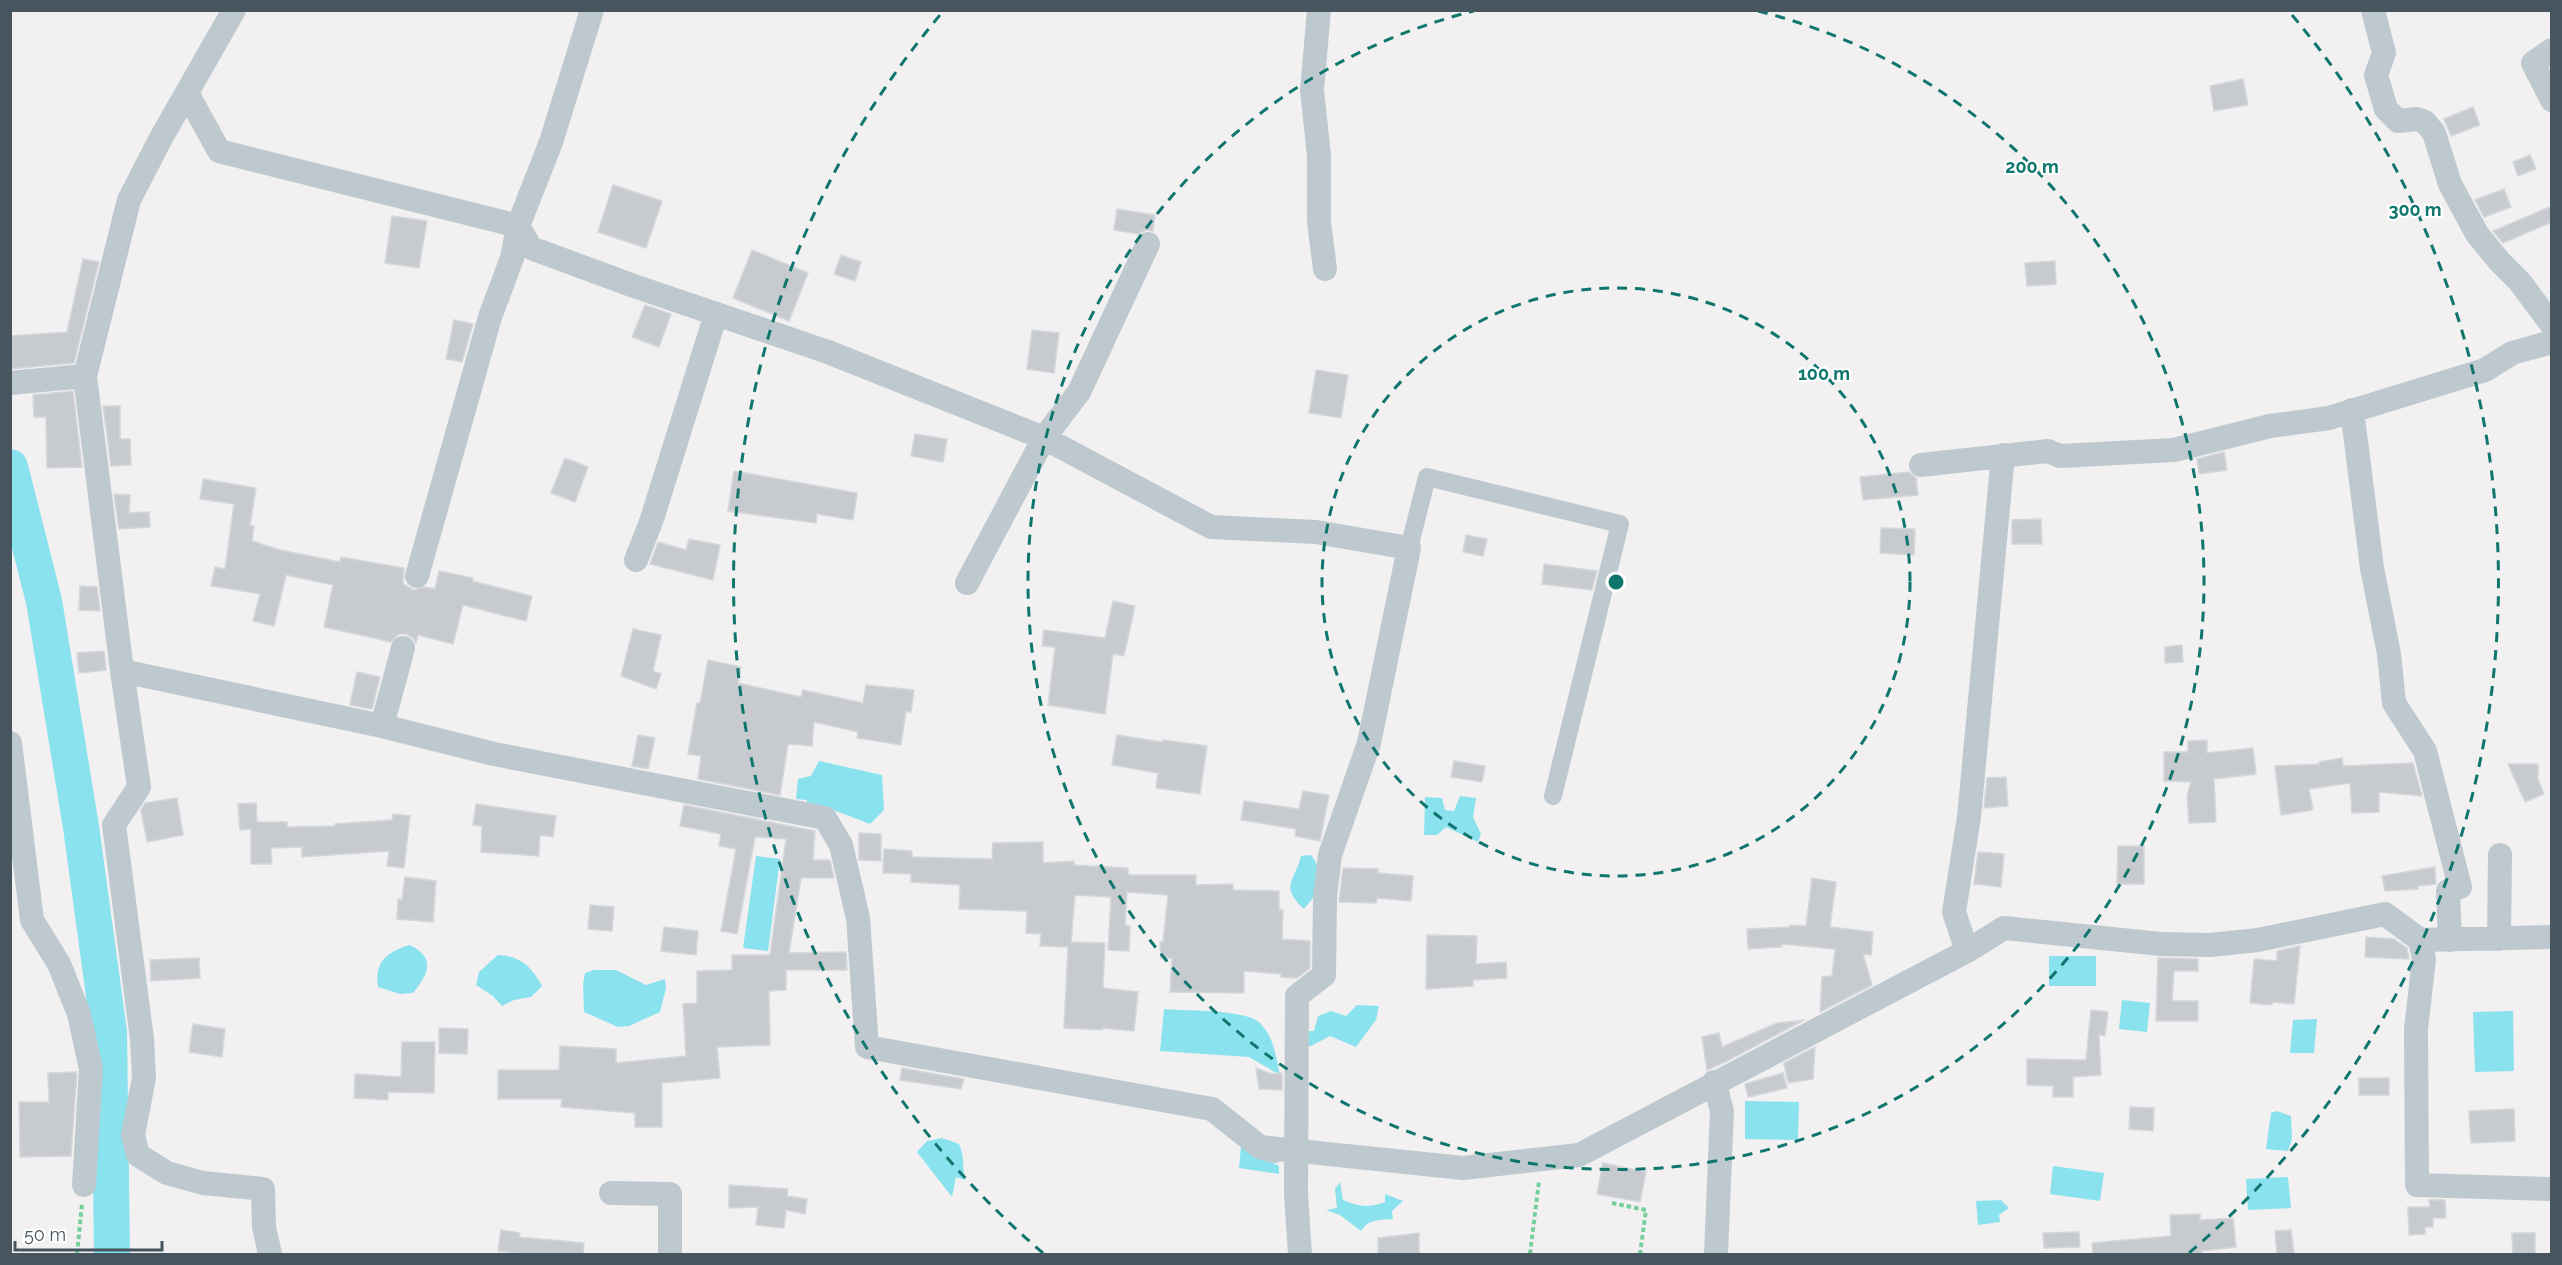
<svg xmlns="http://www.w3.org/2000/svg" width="2562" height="1265" viewBox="0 0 2562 1265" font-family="Raleway,sans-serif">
<rect width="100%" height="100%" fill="#f2f0f0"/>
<path fill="#8ae2ee" d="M819,761l63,14 2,35 -14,14 -42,-16 -21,1v-9l-11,-1 2,-20 13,-3z
M1460,796l16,2 -3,19 8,17 -3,8 -32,-15 -9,8h-13l1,-38 17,1 3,12 9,1z
M1311,855c15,20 10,35 -7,54 -25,-23 -9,-28 -3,-53z
M756,856l24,3 -12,92 -25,-3z
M409,945c26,11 21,28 4,48l-13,1 -22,-7c-4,-25 9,-35 31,-42z
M498,955c23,1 33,11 44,31l-11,11 -17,3 -12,6 -9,-10 -17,-11 3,-13z
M2049,956h47v30h-47z
M594,970h22l30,15 19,-6 1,9 -6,24 -31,14 -11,1 -34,-15 -1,-28 2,-11z
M2122,1000l28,3 -3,29 -28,-3z
M1357,1005l22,1 -3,14 -20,27 -26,-11 -19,10 -10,-2 2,-8 7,-5h4l4,-15 13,-5 15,5z
M1164,1009c20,2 82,0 96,14 14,14 16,34 20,52l-31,-18 -89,-6z
M2513,1011l1,60 -39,1 -2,-60z
M2317,1019l-3,34h-24l3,-33z
M1745,1101l54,1 -1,38 -53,-1z
M2277,1111l14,5 1,23 -4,12 -22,-2 5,-36z
M942,1138l17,6c6,13 3,23 6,36l-9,-3 -4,20 -35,-45 10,-11z
M1241,1147l38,19v8l-40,-6z
M2053,1166l51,7 -4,28 -50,-7z
M2288,1177l3,31 -43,2 -2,-31z
M1340,1182l3,18c16,7 26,8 42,2v-8l18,7 -11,10 1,8c-15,1 -24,0 -32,12l-21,-16 -14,-5 11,-2 -2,-19z
M2001,1200l8,8 -10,7 1,7 -22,3 -2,-24z"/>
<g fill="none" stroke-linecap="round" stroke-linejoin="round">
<path stroke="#8ae2ee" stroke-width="36" d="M10,467l34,134 37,226 28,205 3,222"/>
</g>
<path fill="#c7cbcf" stroke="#d4d7db" stroke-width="1.5" d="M2243,79l5,26 -34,6 -4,-25z
M2473,107l7,18 -29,11 -7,-17z
M2530,155l6,14 -18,7 -5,-14z
M613,185l49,16 -16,47 -48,-16z
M2504,189l7,18 -27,10 -9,-17z
M2552,206v16l-49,21 -10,-12z
M1117,209l38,6 -2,16 -7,-1 -8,4 -24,-4z
M392,216l35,5 -8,47 -34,-5z
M752,250l56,23 -19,48 -56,-23z
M841,255l20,7 -6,19 -21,-7z
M83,259l16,3 -25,101 -64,6v-33l57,-4z
M2055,261l1,23 -29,2 -2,-23z
M645,305l26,9 -12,33 -27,-10z
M454,320l19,4 -11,38 -16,-3z
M1032,330l27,3 -5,40 -27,-4z
M1316,370l32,5 -7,43 -32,-5z
M73,391l9,76 -35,1 -1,-51h-12l-1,-22z
M103,406h17v33h10l1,26 -20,1z
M915,434l32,5 -4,23 -32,-6z
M2224,452l3,18 -28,4 -2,-15z
M565,458l23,9 -13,35 -24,-9z
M734,471l123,22 -4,27 -36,-6 -1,9 -88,-12z
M1909,472l7,6 2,17 -55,5 -3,-23z
M203,479l53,9 -6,38h4l-2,15 28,9 60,12 1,-5 63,11 -1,16 11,6 11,-3 10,2 4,-18 34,7 -1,3 60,15 -6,25 -63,-16 -10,39 -35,-9 -2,8 -3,-5 -7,-4h-7l-8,8 -67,-15 9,-42 -47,-10 -12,51 -21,-5 7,-27 -49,-8 4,-19 10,2 9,-65 -34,-5z
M114,494l16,1 -1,18 20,-1 1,15 -31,2z
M2041,519l1,25h-30v-24z
M1881,528l34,1 -1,26 -34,-2z
M1466,535l21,4 -4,17 -20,-4z
M689,539l31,6 -7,35 -63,-16 8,-22 28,8z
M1544,564l53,7 -5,19 -50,-6z
M80,586l17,1 3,24 -21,-1z
M1113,601l22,5 -11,50 -11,-2 -8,60 -57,-9 7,-58 -13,-1 2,-16 61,8z
M633,629l28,6 -8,36 8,3 -5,15 -35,-13z
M2182,645l1,17 -18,1v-16z
M104,651l2,19 -27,3 -2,-20z
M708,660l33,7 -3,16 63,14 2,-7 60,13 3,-18 48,5 -3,22 -5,-1 -5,34 -44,-7 1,-6 -44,-10 -2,24 -24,-2 -8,51 -82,-16 3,-23 -13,-2 9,-51h3z
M357,672l23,5 -8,32 -22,-4z
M638,735l17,3 -7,31 -16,-3z
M1117,735l45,7 1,-2 44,6 -7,48 -44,-6 2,-15 -46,-8z
M2207,740v13l46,-5 3,26 -42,5 2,43 -27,1 -2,-27 4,-14 -27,-1v-29h24v-11z
M2342,758l1,8 70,-3 9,33 -43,-4v20l-27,1 -2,-30 -41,6 4,21 -32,5 -6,-49 44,-2v-2z
M1454,761l31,5 -3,16 -31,-5z
M2508,764h30v15l6,15 -19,8z
M2006,777l2,29 -24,2 3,-30z
M1303,791l26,4 -9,46 -25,-5 1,-7 -55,-9 3,-19 55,8z
M177,798l6,37 -36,7 -6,-32 4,-7z
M256,803l1,19h30v5l48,-1v-2l57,-4 1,-6 17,2 -6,52 -17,-2 2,-15 -87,6v-10l-31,1 1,16h-21v-35l-11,1 -2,-26z
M476,804l80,12 -3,21 -13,-2 -1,21 -58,-4 1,-26 -9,-1z
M684,805l131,26 -2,29h17l4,18h-33l-12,75 57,-1 1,18h-61v20l-17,1 1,54 -53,2 3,31 -58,5v44h-27v-14l-74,-6 1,-8h-64v-29h61l1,-24 56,3v14l70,-7 -3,-52 14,-1v-32l35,-1v-15h38l16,-116 -31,-2 -18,97 -16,-3 15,-82 -17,-3 2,-12 -41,-8z
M859,833l22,1v27l-22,-1z
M1043,842v21l31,-2v4l54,3v7h68v10l37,-1v6l46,1v19h4l-1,29 28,2v27l-13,10 -16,-1v-3l-37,-3v22l-74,-1 2,-34h-11l-1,-16h3l5,-47 -41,-3 -2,33 5,1 -1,25 -21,-1 3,-53 -36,-2 -4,47 34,1 -2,45 35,4 -4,39 -32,-3v2l-38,-2 4,-81 -28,-1 1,-12 -15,-1 1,-22 -68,-2 1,-24 -49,-3v-8l-28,-1 1,-24 28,2v6l80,2 1,-16z
M2118,846h26v38h-27z
M1978,852l26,2 -3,33 -27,-3z
M2435,867l1,17 -18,2v3l-33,2 -3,-15z
M1343,868l35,1v4l35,3 -2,25 -34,-3 -1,5 -37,-1z
M405,877l31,4 -3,41 -36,-3 1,-20 4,1z
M1812,878l24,4 -6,45 43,5 -2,23 -8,-1 9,31 -52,27 2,-35 10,-1 3,-27 -54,-5 1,3 -34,2 -1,-20 43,-2v-2l16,1z
M590,905l24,2 -2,24 -24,-2z
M664,927l34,4 -2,24 -35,-4z
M1427,935l50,1 -1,28 30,-2 1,16 -34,2v6l-47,3z
M2366,937l28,2 13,9 2,11 -44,-2z
M2300,946l-6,58 -22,-2v3l-22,-2 4,-44 23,2v-10z
M199,958l1,20 -49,3 -1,-21z
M2158,958l40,1v12h-24l-2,30h26v20h-42z
M2091,1010l17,2 -3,24 -6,-1 2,40 -28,2v20h-20v-11l-26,-1v-26l59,1z
M1804,1020l-77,41 -20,9 -5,-33 17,-4 3,14 55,-24z
M193,1024l32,5 -3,28 -33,-5z
M439,1028l29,1 -1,25 -28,-1z
M402,1042h33l-1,51 -46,-1v8l-34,-2 1,-24 46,3z
M1815,1047l-2,32 -25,4 -4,-20z
M902,1068l62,11 -3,10 -61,-9z
M1256,1068l16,6 10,-1v17l-23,-1z
M77,1072l-6,84 -51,1 -1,-55h30l-1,-29z
M1783,1073l4,15 -39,9 -3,-13z
M2359,1078h30v17h-30z
M2130,1107l24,1 -1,23 -24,-2z
M2514,1109l1,32 -44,2 -2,-32z
M1603,1163l43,9 -6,30 -43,-8z
M729,1185l59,4 -1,7 20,3 -2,15 -19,-4 -2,18 -28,-3 2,-18 -29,1z
M2429,1200h16l1,18h-13v9h-8v7l-16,1 -1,-28h22z
M2200,1214v6l33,-2 3,29 -34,4v3h-109l-1,-11 79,-7 -1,-21z
M501,1230l19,3 -1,4 65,6 -1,11h-58l-27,-3z
M2291,1230l3,24h-17l-2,-23z
M2079,1232l1,15 -36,1 -1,-15z
M1419,1233v21h-41v-16z
M2512,1233h23v21h-22z"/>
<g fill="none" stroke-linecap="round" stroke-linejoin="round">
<path stroke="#75cf9a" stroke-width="4" stroke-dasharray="4.5 3" stroke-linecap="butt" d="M1612,1203l34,7 -6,44
M77,1254l5,-50
M1530,1254l9,-73"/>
<path stroke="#bdc9cf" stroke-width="18" d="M1409,548l18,-71 193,47 -67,272"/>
<path stroke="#bdc9cf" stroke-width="24" d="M1319,10l-7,80 7,66v66l6,47
M2373,10l11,43 -8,22 10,34 12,12 19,-2 8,3 9,11 16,51 27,50 23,28 20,20 32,43
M2552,50l-19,13 19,37
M187,93l32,58 299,75 13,22 103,38 194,66 216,86 167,89 105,5 93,16 -40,195 -39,112 -5,41 -1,79 -27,21 -1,198 4,60
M85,376l37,295 260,55 21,-78
M10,383l75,-7 44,-176 32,-62 73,-128
M2352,410l20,158 17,86 5,49 31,48 35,136 -12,4 2,49
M1921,465l127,-14 12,5 114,-6 96,-24 59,-8 156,-48 27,-17 40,-11
M636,560l16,-41 64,-205
M417,576l73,-259 22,-59 6,-32 33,-84 41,-132
M967,583l77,-145 35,-46 69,-148
M122,671l17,116 -25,38 28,214 2,39 -11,57 5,20 29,18 36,10 60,6 1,38 6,27
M382,726l112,28 331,64 16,27 17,73 9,129 345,62 48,38 14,4
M10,743l22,177 27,44 20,50 12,55 -7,116
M2499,939l1,-84
M2420,940l4,19 -8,70 1,156 135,4
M1967,951l-13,-39 15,-95 34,-362
M1714,1082l8,29 -6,143
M1260,1147l203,21 116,-13 388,-204 37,-23 157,16 49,1 48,-5 127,-26 35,26 132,-3
M611,1193l59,1v60"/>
</g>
<g fill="none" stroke="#0f766e" stroke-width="3" stroke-dasharray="10 8">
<circle cx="1616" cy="582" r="294"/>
<path d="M1758 11A588 588 0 1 1 1474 11"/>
<path d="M1043 1253A882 882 0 0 1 940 15M2292 15A882 882 0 0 1 2189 1253"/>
</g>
<circle cx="1616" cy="582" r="9" fill="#0f766e" stroke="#fff" stroke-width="3"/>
<g font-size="18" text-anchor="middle" font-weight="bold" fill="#0f766e" stroke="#fff" stroke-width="4.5" stroke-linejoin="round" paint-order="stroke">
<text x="2032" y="173">200 m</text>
<text x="2415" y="216">300 m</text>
<text x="1824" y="380">100 m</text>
</g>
<rect width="2562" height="1265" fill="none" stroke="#47555e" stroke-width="24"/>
<path d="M15 1241v9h147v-9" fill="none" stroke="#47555e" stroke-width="3"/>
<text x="24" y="1241" font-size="18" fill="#47555e" stroke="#ffffff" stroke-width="4.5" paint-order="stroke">50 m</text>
</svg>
